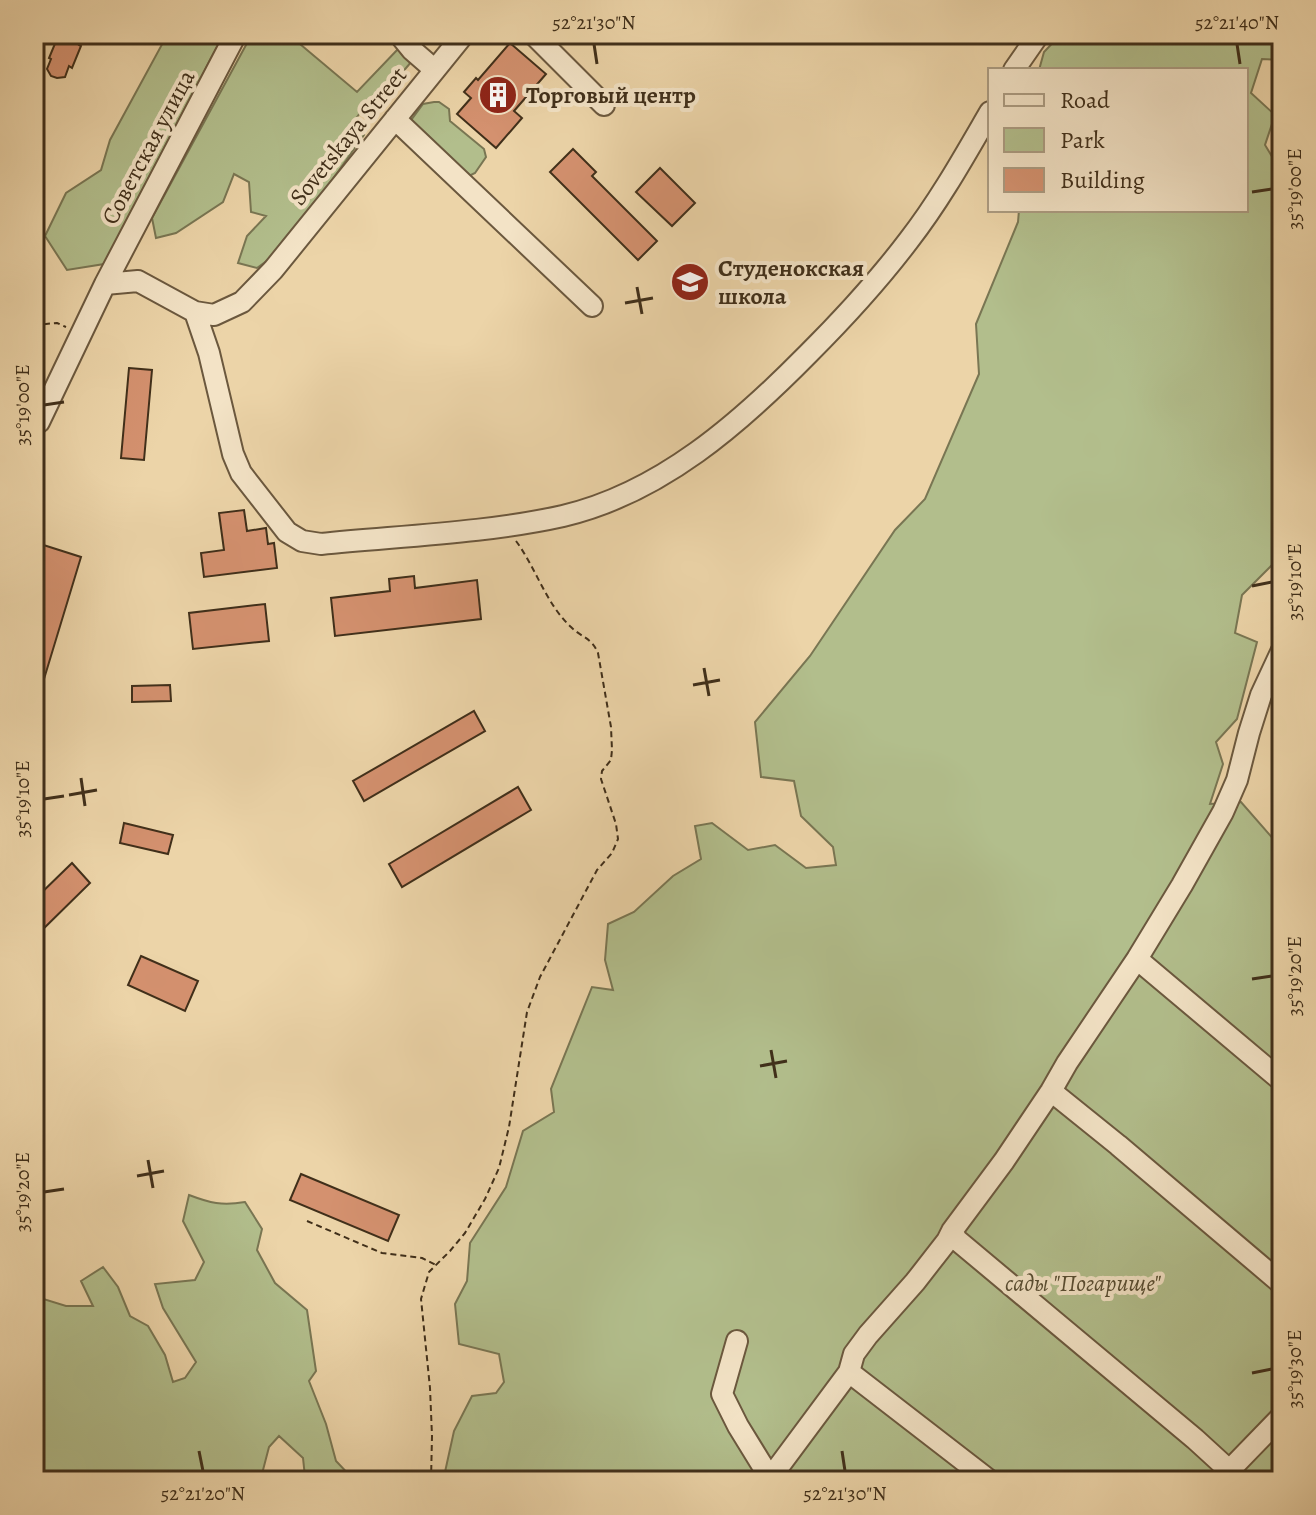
<svg xmlns="http://www.w3.org/2000/svg" width="1316" height="1515" viewBox="0 0 1316 1515" font-family="Alegreya,serif">
<rect width="100%" height="100%" fill="#ecd4a8"/>
<filter id="stains"><feTurbulence type="fractalNoise" baseFrequency=".0025" numOctaves="4"/><feColorMatrix values="0 0 0 0 .2 0 0 0 0 .09 0 0 0 0 .02 0 0 0 .5 -.17"/></filter>
<radialGradient id="worn" r=".72"><stop offset=".6" stop-color="#630" stop-opacity="0"/><stop offset="1" stop-color="#630" stop-opacity=".3"/></radialGradient>
<path fill="#b2be8c" stroke="#797653" stroke-width="2" d="M169,34l54,1 -119,229 -37,6 -22,-34 21,-43 35,-23 9,-30 56,-103z
M252,34h36l69,58 42,-44 13,13 -39,46 -13,6 -8,11 12,11 -46,65 -46,57 -15,11 -19,-5 9,-27 19,-20 -15,-4 -2,-30 -15,-8 -11,28 -47,31 -20,5 -4,-20z
M1061,34h221v26l-20,-1 -11,34 24,22 -10,30 17,28v347l-6,41 -34,34 -7,38 22,9 -20,77 -21,23 7,22 -13,40 31,-2 41,47v632h-839l11,-50 18,-35 24,-3 8,-11 -5,-28 -40,-10 -4,-40 12,-23 3,-38 36,-56 17,-56 31,-19 -3,-23 41,-102 21,3 -8,-30 3,-36 26,-12 39,-36 28,-17 -6,-33 17,-3 36,27 27,-5 31,23 30,-3 -3,-18 -32,-31 -7,-35 -33,-4 -6,-55 55,-66 85,-126 30,-31 54,-125 -3,-50 42,-102 1,-12h227v-140h-207l5,-18z
M434,102h5l10,7 1,12 34,28 2,8 -11,16 -8,4 -58,-54 14,-19z
M189,1195c21,8 33,11 56,7l17,27 -5,21 18,33 32,27 9,61 -7,10 17,43 10,37 19,20h-57l7,-4 -2,-19 -24,-22 -10,11 -6,23 15,11h-244v-185l32,10h27l-12,-25 22,-14 15,20 12,29 18,10 17,29 8,27 12,-4 11,-16 -33,-54 -8,-24 40,-4 9,-18 -21,-41z"/>
<path fill="#d4916f" stroke="#402f1a" stroke-width="2" d="M59,34h24l-4,11 2,1 -9,22 -3,-2 -4,11 -8,1 -6,-2 -4,-7 4,-10 -2,-1z
M510,43l36,31 -32,37 8,7 -26,30 -39,-34 14,-16 -7,-6 12,-14 2,2z
M573,149l23,23 -4,4 65,65 -19,19 -88,-88z
M660,168l35,35 -23,23 -36,-34z
M129,368l23,2 -8,90 -23,-2z
M244,510l3,21 19,-3 2,16 6,-1 3,25 -73,9 -3,-24 23,-3 -5,-37z
M34,542l47,15 -44,145 -3,-1z
M414,576l1,12 62,-8 4,39 -146,17 -4,-38 59,-7 -1,-12z
M265,604l4,37 -76,8 -4,-36z
M170,685l1,16 -39,1v-16z
M474,711l11,20 -121,70 -11,-20z
M518,787l13,23 -129,77 -13,-23z
M124,823l49,12 -5,19 -48,-11z
M72,863l18,20 -56,55v-38z
M141,956l57,25 -13,30 -57,-26z
M301,1174l98,41 -11,26 -98,-41z"/>
<g fill="none" stroke-linecap="round" stroke-linejoin="round">
<g stroke="#6b583e" stroke-width="24">
<path id="minor" d="M399,34l13,16 23,20
M533,34l71,71
M1014,70l25,-36
M395,119l197,187
M105,284l131,-250
M195,312l14,41 24,101 8,19 46,59 15,9 19,3c78,-8 166,-11 242,-28 98,-23 177,-93 245,-162 36,-36 70,-73 101,-114 31,-40 56,-85 81,-128
M34,426l5,-4 66,-138 33,-3 57,31 19,3 28,-13 31,-32 191,-236
M1137,959l145,122
M1051,1091l67,54 164,139
M952,1231l5,9 238,199 35,32
M737,1341l-15,53 16,32 32,52
M849,1372l141,109
M768,1481l81,-109 5,-18 14,-19 47,-53 32,-41 5,-10 52,-70 47,-70 16,-28 70,-104 45,-74 41,-73 14,-32 12,-47 12,-38 21,-45
M1219,1481l63,-65"/>
</g>
<path stroke="#402f1a" stroke-width="2" stroke-dasharray="6 4" stroke-linecap="butt" d="M34,325l23,-2 9,4
M307,1221l75,32 40,5 14,7
M431,1481l1,-45 -2,-48 -9,-89 8,-27 21,-21 15,-18 20,-34 14,-31 10,-41 18,-115 13,-35 57,-107 15,-17 6,-14 -2,-15 -15,-45 1,-8 9,-11 1,-10 -1,-23 -13,-74c-7,-16 -16,-15 -27,-26 -25,-23 -35,-59 -55,-86"/>
<use href="#minor" stroke="#f3e3c6" stroke-width="20"/>
</g>
<path fill="none" stroke="#402f1a" stroke-width="3" d="M594,44l3,20M1237,44l3,20M1252,192l20,-3M637,287l5,27M625,303l28,-5M44,405l20,-3M1252,586l20,-4M704,668l5,28M693,685l27,-5M81,778l4,28M69,795l28,-5M44,799l20,-3M1252,979l20,-3M771,1050l5,28M760,1066l27,-5M148,1160l5,28M137,1176l27,-5M44,1192l20,-3M1252,1373l20,-4M199,1451l4,20M842,1451l3,20"/>
<defs>
<g id="building-disc" transform="scale(2)"><circle r="9.5" fill="#8f2418" stroke="#f3e3c6"/><path d="M-4-6H4V6H1V3H-1V6H-4ZM-2.5-4.3h1.7v1.8h-1.7ZM.8-4.3h1.7v1.8H.8ZM-2.5-1h1.7V.8h-1.7ZM.8-1h1.7V.8H.8Z" fill="#fff"/></g>
<g id="school-disc" transform="scale(2)"><circle r="9.5" fill="#8f2418" stroke="#f3e3c6"/><path d="M0-5L7-2L0 1L-7-2ZM-4 1L0 2.5L4 1V4Q0 6-4 4Z" fill="#fff"/></g>
</defs>
<g fill-rule="evenodd">
<use href="#building-disc" x="498" y="95"/>
<use href="#school-disc" x="690" y="282"/>
</g>
<g text-anchor="middle" dominant-baseline="central" stroke-width="8" stroke-linejoin="round" paint-order="stroke">
<g font-size="24" font-weight="bold" fill="#402f1a" stroke="#f3e3c6" text-anchor="start">
<text x="526" y="95">Торговый центр</text>
<text x="718" y="268">Студенокская<tspan x="718" dy="28">школа</tspan></text>
</g>
<g font-size="24" fill="#402f1a" stroke="#f3e3c6">
<text transform="translate(348 136) rotate(-51)">Sovetskaya Street</text>
<text transform="translate(148 147) rotate(-62)">Советская улица</text>
</g>
<g font-size="24" font-style="italic" fill="#574c31" stroke="#f3e3c6">
<text x="1083" y="1283">сады "Погарище"</text>
</g>
</g>
<rect width="1316" height="1515" fill="none" stroke="#ecd4a8" stroke-width="88"/>
<rect x="988" y="68" width="260" height="144" fill="#f3e3c6" stroke="#ab9b81" stroke-width="2"/>
<rect x="1004" y="94" width="40" height="12" fill="#f3e3c6" stroke="#ab9b81" stroke-width="2"/>
<text x="1060" y="108" font-size="24" fill="#402f1a">Road</text>
<rect x="1004" y="128" width="40" height="24" fill="#b2be8c" stroke="#ab9b81" stroke-width="2"/>
<text x="1060" y="148" font-size="24" fill="#402f1a">Park</text>
<rect x="1004" y="168" width="40" height="24" fill="#d4916f" stroke="#ab9b81" stroke-width="2"/>
<text x="1060" y="188" font-size="24" fill="#402f1a">Building</text>
<rect x="44" y="44" width="1228" height="1427" fill="none" stroke="#402f1a" stroke-width="3"/>
<g font-size="20" text-anchor="middle" fill="#402f1a">
<text x="594" y="29">52°21'30"N</text>
<text x="1237" y="29">52°21'40"N</text>
<text transform="translate(1294 189) rotate(-90)" y="7">35°19'00"E</text>
<text transform="translate(22 405) rotate(-90)" y="7">35°19'00"E</text>
<text transform="translate(1294 582) rotate(-90)" y="7">35°19'10"E</text>
<text transform="translate(22 799) rotate(-90)" y="7">35°19'10"E</text>
<text transform="translate(1294 976) rotate(-90)" y="7">35°19'20"E</text>
<text transform="translate(22 1192) rotate(-90)" y="7">35°19'20"E</text>
<text transform="translate(1294 1369) rotate(-90)" y="7">35°19'30"E</text>
<text x="203" y="1500">52°21'20"N</text>
<text x="845" y="1500">52°21'30"N</text>
</g>
<rect width="100%" height="100%" filter="url(#stains)"/>
<rect width="100%" height="100%" fill="url(#worn)"/>
</svg>
